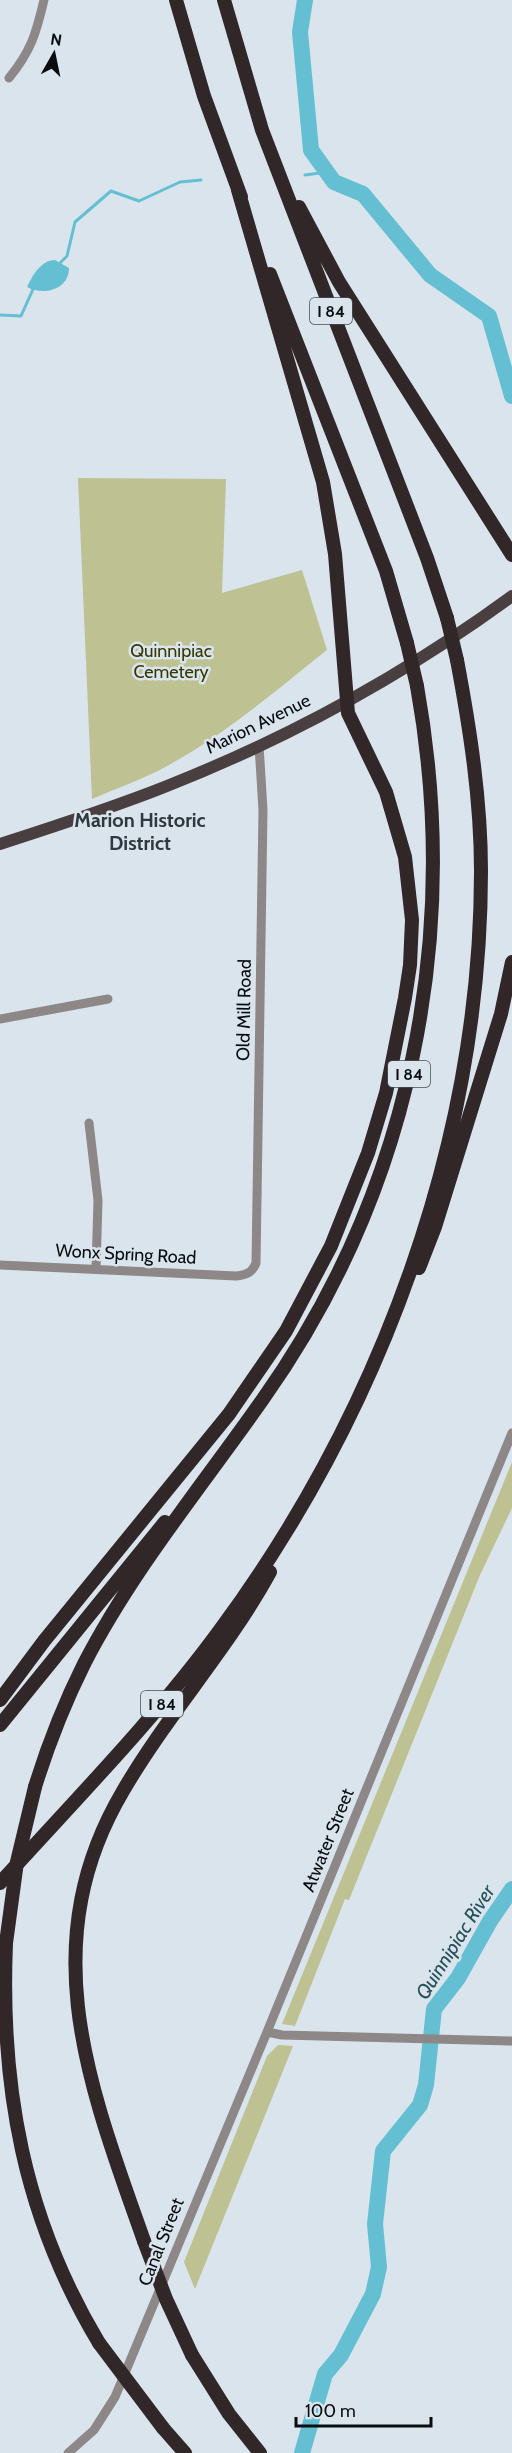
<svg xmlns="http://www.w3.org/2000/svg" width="512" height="2453" viewBox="0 0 512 2453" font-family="Cabin,sans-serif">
<rect width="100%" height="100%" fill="#d9e4ec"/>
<path fill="#bec192" d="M78,478l148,1 -4,114 80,-23 25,80c-52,41 -102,85 -160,116 -23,13 -50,22 -75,33z
M512,1462v46l-32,67 -131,325 -4,-1 -50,127 -13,-2z
M278,2045l15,1 -98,243 -11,-27 83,-206z"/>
<path fill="#65bfd3" d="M55,260l14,8c0,22 -26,28 -42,19 5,-11 14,-27 28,-27z"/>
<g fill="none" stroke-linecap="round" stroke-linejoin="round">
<path stroke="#65bfd3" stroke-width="3" d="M305,175l22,-3
M59,264l8,-8 8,-34 36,-31 28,10 41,-19 21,-2
M0,315l21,1 13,-29"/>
<path stroke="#65bfd3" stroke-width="16" d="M305,0l-5,32 11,118 23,32 29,12 67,81 59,41 23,80
M302,2453l23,-79 16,-19 32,-61 6,-27 -4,-43 8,-73 37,-46 6,-20 8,-76 24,-31 32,-57 22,-32"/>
<path stroke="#8d8788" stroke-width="9" d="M9,78c22,-27 27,-44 35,-78
M0,1019l108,-20
M89,1123l9,77 -2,69
M0,1265l236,11c10,-1 16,-3 20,-13l7,-453 -4,-65
M267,2032l15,3 230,6
M68,2453l26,-23 21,-33 152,-365 245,-599"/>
<path stroke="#493f41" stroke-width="12" d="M0,844c56,-18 112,-36 167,-58 121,-48 240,-113 345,-190"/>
<path stroke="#322728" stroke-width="14" d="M176,0l28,96 37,101
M224,0l38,130 165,428 20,60
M299,207l40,75 173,273
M270,274l116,297 21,72
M419,1268l16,-41 66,-213 11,-52
M0,1700l44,-59 185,-227 57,-83 45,-85 37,-93 18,-60 19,-95 5,-33 2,-45 -7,-63 -19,-65 -38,-79 -13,-159 -12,-72 -85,-292
M0,1725l165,-203
M35,1787c13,-42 29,-83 49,-123 49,-95 118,-178 179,-265 148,-209 199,-462 154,-713
M0,1883c75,-83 154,-163 220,-253 160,-217 261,-488 261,-759 0,-71 -11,-142 -24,-211
M6,1943c-6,145 18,275 93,400
M144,2241c-54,-153 -112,-296 -21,-450 44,-76 105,-142 147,-219
M192,2355l37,59 31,39
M163,2428l22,25"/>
<path stroke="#322728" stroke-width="14" d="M447,618l10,42
M407,643l10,43
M6,1943l11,-81 18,-75
M144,2241l22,58 26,56
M99,2343l64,85"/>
</g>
<g text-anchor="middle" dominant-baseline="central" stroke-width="5" stroke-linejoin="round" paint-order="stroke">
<g fill="#d9e4ec" stroke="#484e52" stroke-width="1.5">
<rect x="310" y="298" width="42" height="26" rx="4.5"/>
<rect x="388" y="1061" width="42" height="26" rx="4.5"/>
<rect x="141" y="1691" width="42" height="26" rx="4.5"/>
</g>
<g font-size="16" font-weight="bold" fill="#0a0d10">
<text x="331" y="311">I 84</text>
<text x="409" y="1074">I 84</text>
<text x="162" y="1704">I 84</text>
</g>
<g font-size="18" fill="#373700" stroke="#d9e4ec">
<text x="171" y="651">Quinnipiac<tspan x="171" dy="21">Cemetery</tspan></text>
</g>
<g font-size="18" fill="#0a0d10" stroke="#d9e4ec">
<text transform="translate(258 724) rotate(-26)">Marion Avenue</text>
<text transform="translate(244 1010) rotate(-89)">Old Mill Road</text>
<text transform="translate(126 1254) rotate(3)">Wonx Spring Road</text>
<text transform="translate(328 1840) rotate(-68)">Atwater Street</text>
<text transform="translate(161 2242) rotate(-68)">Canal Street</text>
</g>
<g font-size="20" font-weight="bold" fill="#30393f" stroke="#d9e4ec">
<text x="140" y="820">Marion Historic<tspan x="140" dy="23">District</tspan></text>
</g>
<g font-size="20" font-style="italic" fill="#275059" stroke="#d9e4ec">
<text transform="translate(455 1942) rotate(-58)">Quinnipiac River</text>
</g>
</g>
<g transform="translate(54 54) rotate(9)" stroke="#d9e4ec" stroke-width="4.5" paint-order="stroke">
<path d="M0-4.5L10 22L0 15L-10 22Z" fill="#0a0d10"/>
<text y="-9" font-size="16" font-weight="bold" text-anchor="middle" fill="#0a0d10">N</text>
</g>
<path d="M296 2417v9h135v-9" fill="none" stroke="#0a0d10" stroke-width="3"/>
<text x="305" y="2417" font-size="18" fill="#0a0d10" stroke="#d9e4ec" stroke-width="4.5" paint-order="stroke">100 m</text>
</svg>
